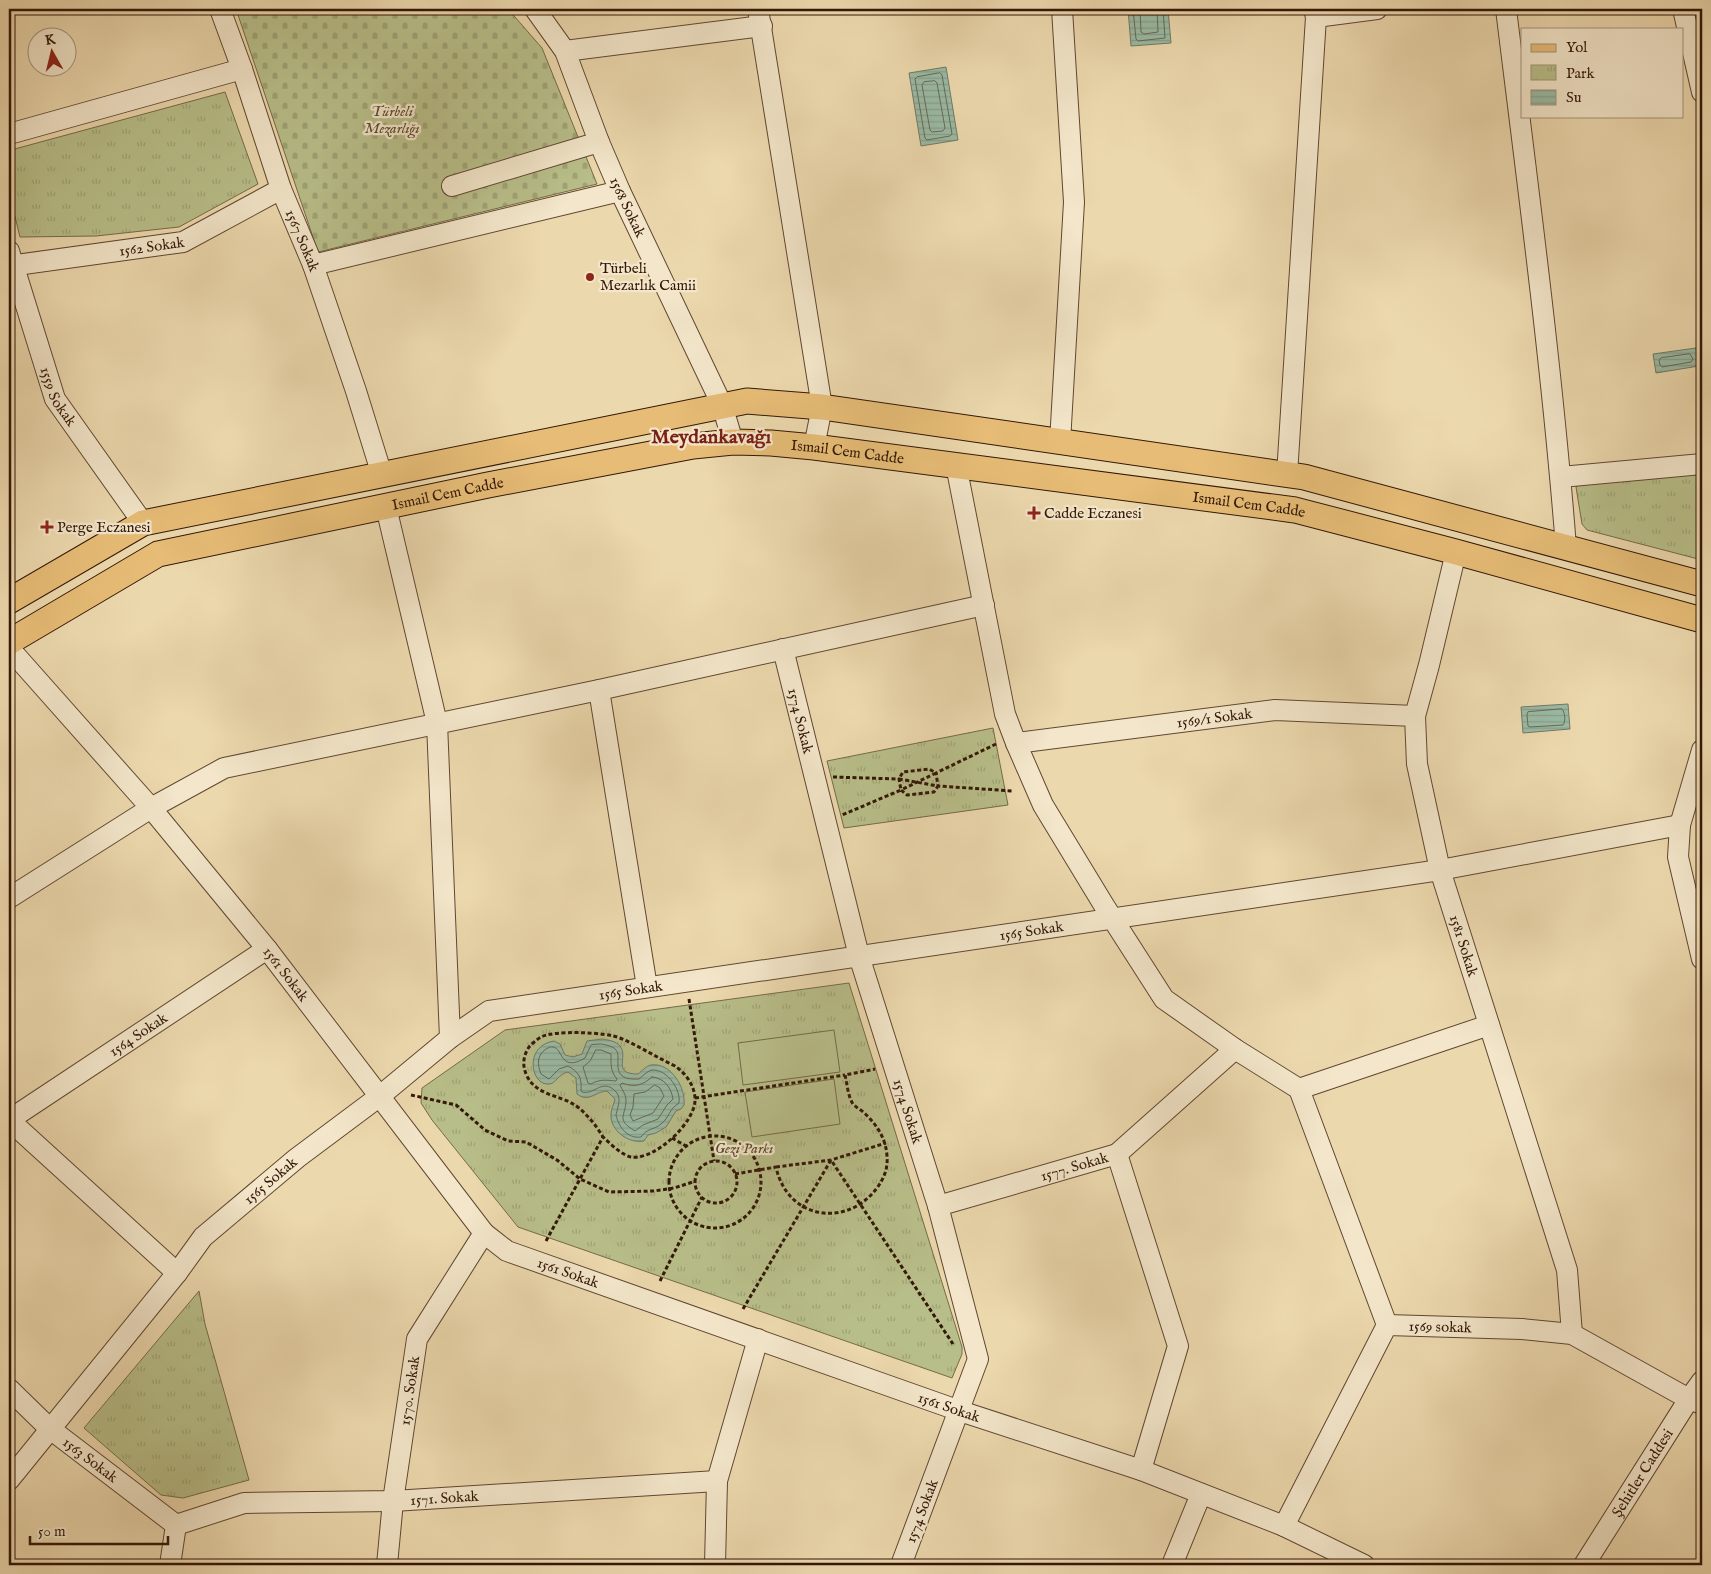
<svg xmlns="http://www.w3.org/2000/svg" width="1711" height="1574" viewBox="0 0 1711 1574" font-family="'IM FELL English',serif">
<defs>
<pattern id="cemetery-stones" width="16" height="16" patternUnits="userSpaceOnUse" patternTransform="scale(1.25)"><rect width="16" height="16" fill="#b8be89"/><path d="M2 7V4a2 2 0 0 1 4 0v3zM10 15v-3a2 2 0 0 1 4 0v3z" fill="#9fa375"/></pattern>
<pattern id="park-tufts" width="24" height="20" patternUnits="userSpaceOnUse" patternTransform="scale(1.25)"><rect width="24" height="20" fill="#b8be89"/><path d="M3 7l-1-3M5 7V3M7 7l1-3M15 17l-1-3M17 17v-4M19 17l1-3" fill="none" stroke="#9fa375"/></pattern>
<pattern id="water-rules" width="6" height="5" patternUnits="userSpaceOnUse" patternTransform="scale(1.25)"><rect width="6" height="5" fill="#9abba5"/><path d="M0 2.5h6" fill="none" stroke="#85a08d"/></pattern>
</defs>
<rect width="100%" height="100%" fill="#ecd8ad"/>
<filter id="stains"><feTurbulence type="fractalNoise" baseFrequency=".004" numOctaves="4"/><feColorMatrix values="0 0 0 0 .2 0 0 0 0 .09 0 0 0 0 .02 0 0 0 .5 -.17"/></filter>
<radialGradient id="worn" r=".72"><stop offset=".6" stop-color="#630" stop-opacity="0"/><stop offset="1" stop-color="#630" stop-opacity=".3"/></radialGradient>
<path fill="url(#cemetery-stones)" stroke="#766a48" d="M236,9h272l34,39 55,136 -279,68z"/>
<path fill="url(#park-tufts)" stroke="#766a48" d="M225,92l33,92 -79,43 -83,9 -76,1 -11,-45v-38l2,-4z
M1702,469v91l-115,-30 -5,-6 -6,-37 5,-6z
M993,728l15,77 -164,23 -17,-67z
M849,983l113,364v7l-10,24 -434,-151 -86,-107 -11,-17 1,-15 83,-58z
M199,1291l6,33 44,156 -66,18 -22,-3 -77,-67z"/>
<path fill="#b8be89" stroke="#766a48" d="M834,1030l6,42 -97,13 -5,-42z
M834,1079l6,45 -88,13 -7,-45z"/>
<path fill="url(#water-rules)" stroke="#717966" d="M1128,9h40l3,34 -40,3z
M946,67l12,73 -37,6 -12,-73z
M1696,348l3,18 -43,7 -3,-19z
M1568,704l2,25 -47,4 -2,-26z
M602,1039c6,1 14,2 18,7 9,11 -9,28 18,28 4,-3 8,-8 13,-9 20,-3 35,23 33,40l-3,4 -5,2 -10,16 -10,6 -8,2 -4,6c-15,3 -34,-10 -33,-27 0,-5 3,-10 4,-15l-8,-8c-13,1 -18,12 -30,3l-1,-16 -8,-6c-10,2 -12,12 -19,12 -18,2 -26,-38 5,-43l6,3 5,11 8,2 9,-3 5,-13z"/>
<g fill="none" stroke-linecap="round" stroke-linejoin="round">
<path stroke="#666956" stroke-width="1" d="M1133,9l3,30 2,2 27,-3 -2,-29
M1140,9l1,23 3,2 14,-2 -1,-23
M940,73l2,2 10,59 -2,2 -23,4 -2,-2 -10,-59 2,-2z
M935,81l2,2 8,45 -2,3 -11,1 -2,-2 -8,-45 2,-3z
M1690,354l3,5 -2,3 -29,5 -2,-2 -1,-5 2,-2z
M1562,709c3,3 4,12 1,16l-33,2 -2,-1 -1,-12 1,-2z
M601,1044c5,1 12,2 15,6 7,8 -9,31 23,29 4,-3 9,-9 14,-9 15,0 28,20 26,33 -11,7 -9,14 -18,21 -7,6 -14,4 -20,13 -14,2 -22,-10 -25,-22 2,-10 7,-18 -3,-26 -12,-9 -19,6 -31,3l-1,-2c1,-12 -2,-18 -13,-24l-9,3 -10,10 -8,-5c-4,-10 -4,-19 5,-25 2,-1 5,-3 7,-2 10,1 7,26 32,11l6,-13z
M596,1050h5l10,4c0,9 -1,17 6,25l-1,2c-10,-1 -16,-2 -25,3l-3,-1 -5,-16 7,-6z
M652,1077c12,1 19,10 21,22l-6,6 -9,14 -15,6 -8,6c-20,-12 -9,-15 -9,-31 0,-6 -4,-10 -6,-15l2,-2c13,5 21,2 30,-6z
M655,1085l5,3 4,8 -11,17 -20,8 -3,-6 3,-8 1,-13 11,-2z"/>
<g stroke="#614731" stroke-width="22">
<g id="minor">
<path id="s1" d="M220,9l22,60 39,120 32,76 43,126 26,84"/>
<path id="s2" d="M535,9l30,42 34,91 21,49 102,214 11,37"/>
<path d="M758,9l64,398 -8,40"/>
<path d="M1506,9c22,179 46,358 60,538"/>
<path d="M1683,9l19,83"/>
<path d="M1316,17l61,-8"/>
<path d="M565,51l197,-25"/>
<path d="M9,134l233,-65"/>
<path d="M452,186l147,-44"/>
<path id="s3" d="M9,251l46,148 88,124"/>
<path d="M313,265l307,-74"/>
<path id="s4" d="M9,266l174,-24 98,-53"/>
<path d="M1060,442l14,-240 -12,-193"/>
<path d="M956,465l49,249 11,29 27,62 62,102 59,92 71,50 64,40 88,236"/>
<path d="M1287,475l29,-458 -2,-8"/>
<path d="M1561,477l141,-13"/>
<path d="M386,507l51,216 13,315"/>
<path id="s5" d="M1456,552l-27,113 -14,51 2,48 23,106 127,400 5,64"/>
<path id="s6" d="M9,648l142,160 116,141 217,284 23,18 453,160 181,59 143,56 80,39"/>
<path id="s7" d="M783,649l76,307 79,250 40,153 -77,206"/>
<path d="M599,690l48,297"/>
<path id="s8" d="M1016,743l259,-33 140,6"/>
<path d="M1702,750l-22,75 -2,32 24,102"/>
<path d="M9,898l142,-90 73,-40 375,-78 385,-85"/>
<path d="M1299,1089l190,-64"/>
<path id="s9" d="M9,1120l258,-171"/>
<path d="M9,1120l168,153"/>
<path d="M1117,1154l61,192 -37,124"/>
<path id="s10" d="M938,1206l179,-52 118,-105"/>
<path id="s11" d="M9,1389l40,39 127,97"/>
<path id="s12" d="M9,1480l168,-207 26,-36 94,-79 83,-62 70,-58 39,-27 951,-141 240,-45"/>
<path id="s13" d="M176,1525l68,-22 149,-2 324,-20"/>
<path id="s14" d="M1284,1526l103,-201 135,4 50,5 117,65 13,5"/>
<path d="M170,1565l6,-40"/>
<path id="s15" d="M387,1565l6,-64 24,-162 67,-106"/>
<path d="M715,1565l2,-84 41,-142"/>
<path d="M1172,1565l29,-71"/>
<path id="s16" d="M1584,1565l105,-166 13,-18"/>
</g>
</g>
<g stroke="#331708" stroke-width="27">
<g id="major">
<path d="M9,601l134,-78 604,-122 75,6 482,70 398,107"/>
<path id="s17" d="M9,642l149,-88 330,-69 205,-39 40,-4 38,1 43,4 481,63 161,42 246,68"/>
</g>
</g>
<path stroke="#331708" stroke-width="3" stroke-dasharray="4 2.5" stroke-linecap="butt" d="M996,744l-60,29 2,13 75,5
M936,773l-35,17 6,5 27,-3 4,-6 -39,-7 4,-7 26,-3 7,4
M833,777l66,2 2,11 -59,25
M689,999l25,162
M411,1095l45,10 29,25 23,11 18,1 31,18 23,19 29,13 45,-1 20,-3 22,-7
M695,1098l150,-23
M669 1182a46 46 0 1 1 92 0a46 46 0 1 1-92 0Z
M672,1138l14,8
M695 1182a21 21 0 1 1 42 0a21 21 0 1 1-42 0Z
M776,1167l55,-7 55,-17
M735,1174l41,-7c11,52 70,62 101,21 7,-10 11,-19 10,-32 -1,-18 -11,-33 -25,-45 -3,-2 -6,-4 -9,-7 -5,-7 -6,-21 -8,-29l30,-6
M546,1241l57,-104c8,7 17,17 28,20 24,4 66,-36 64,-59 -1,-14 -10,-25 -20,-32 -19,-9 -36,-20 -55,-28 -14,-6 -66,-8 -79,-1 -5,3 -9,7 -12,10 -6,9 -7,19 -2,29 9,19 32,19 48,29 11,8 21,20 28,32
M660,1281l42,-84
M743,1309l88,-149 122,184"/>
<use href="#minor" stroke="#f3e6ca" stroke-width="20"/>
<use href="#major" stroke="#e6bc76" stroke-width="25"/>
</g>
<g fill="#8f2418" stroke="#f3e6ca" stroke-width="2">
<circle cx="590" cy="277" r="5"/>
<path d="M1031.5 505.5h5v5h5v5h-5v5h-5v-5h-5v-5h5z"/>
<path d="M44.5 519.5h5v5h5v5h-5v5h-5v-5h-5v-5h5z"/>
</g>
<g text-anchor="middle" dominant-baseline="central" stroke-width="4.5" stroke-linejoin="round" paint-order="stroke">
<g font-size="15" font-style="italic" fill="#5b492f" stroke="#f3e6ca">
<text x="392" y="111">Türbeli<tspan x="392" dy="17">Mezarlığı</tspan></text>
<text x="744" y="1148">Gezi Parkı</text>
</g>
<g font-size="15" fill="#331708" stroke="#f3e6ca">
<text stroke="none"><textPath href="#s2" startOffset="220">1568 Sokak</textPath></text>
<text stroke="none"><textPath href="#s1" startOffset="246">1567 Sokak</textPath></text>
<text stroke="none"><textPath href="#s4" startOffset="144">1562 Sokak</textPath></text>
<text stroke="none"><textPath href="#s3" startOffset="154">1559 Sokak</textPath></text>
<text stroke="none"><textPath href="#s17" startOffset="874">Ismail Cem Cadde</textPath></text>
<text stroke="none"><textPath href="#s17" startOffset="469">Ismail Cem Cadde</textPath></text>
<text stroke="none"><textPath href="#s17" startOffset="1279">Ismail Cem Cadde</textPath></text>
<text stroke="none"><textPath href="#s8" startOffset="200">1569/1 Sokak</textPath></text>
<text stroke="none"><textPath href="#s7" startOffset="74">1574 Sokak</textPath></text>
<text stroke="none"><textPath href="#s12" startOffset="1224">1565 Sokak</textPath></text>
<text stroke="none"><textPath href="#s5" startOffset="405">1581 Sokak</textPath></text>
<text stroke="none"><textPath href="#s6" startOffset="428">1561 Sokak</textPath></text>
<text stroke="none"><textPath href="#s12" startOffset="819">1565 Sokak</textPath></text>
<text stroke="none"><textPath href="#s9" startOffset="155">1564 Sokak</textPath></text>
<text stroke="none"><textPath href="#s7" startOffset="479">1574 Sokak</textPath></text>
<text stroke="none"><textPath href="#s10" startOffset="142">1577. Sokak</textPath></text>
<text stroke="none"><textPath href="#s12" startOffset="399">1565 Sokak</textPath></text>
<text stroke="none"><textPath href="#s6" startOffset="848">1561 Sokak</textPath></text>
<text stroke="none"><textPath href="#s14" startOffset="279">1569 sokak</textPath></text>
<text stroke="none"><textPath href="#s15" startOffset="176">1570. Sokak</textPath></text>
<text stroke="none"><textPath href="#s6" startOffset="1252">1561 Sokak</textPath></text>
<text stroke="none"><textPath href="#s11" startOffset="108">1563 Sokak</textPath></text>
<text stroke="none"><textPath href="#s16" startOffset="109">Şehitler Caddesi</textPath></text>
<text stroke="none"><textPath href="#s13" startOffset="272">1571. Sokak</textPath></text>
<text transform="translate(922 1511) rotate(-69)">1574 Sokak</text>
</g>
<g font-size="15" fill="#331708" stroke="#f3e6ca" text-anchor="start">
<text x="600" y="268">Türbeli<tspan x="600" dy="17">Mezarlık Camii</tspan></text>
<text x="1044" y="513">Cadde Eczanesi</text>
<text x="57" y="527">Perge Eczanesi</text>
</g>
<g font-size="20" font-weight="bold" fill="#7a1f14" stroke="#f3e6ca">
<text x="711" y="437">Meydankavağı</text>
</g>
</g>
<rect width="1711" height="1574" fill="none" stroke="#ecd8ad" stroke-width="30"/>
<rect x="10" y="10" width="1691" height="1554" fill="none" stroke="#331708" stroke-width="2.5"/>
<rect x="15" y="15" width="1681" height="1544" fill="none" stroke="#331708"/>
<rect x="1521" y="28" width="162" height="90" fill="#f3e6ca" stroke="#a6937c"/>
<rect x="1531" y="44" width="25" height="8" fill="#e6bc76" stroke="#a6937c"/>
<text x="1566" y="52" font-size="15" fill="#331708">Yol</text>
<rect x="1531" y="65" width="25" height="15" fill="url(#park-tufts)" stroke="#a6937c"/>
<text x="1566" y="78" font-size="15" fill="#331708">Park</text>
<rect x="1531" y="90" width="25" height="15" fill="url(#water-rules)" stroke="#a6937c"/>
<text x="1566" y="102" font-size="15" fill="#331708">Su</text>
<g transform="translate(52 52) rotate(352)"><circle r="24" fill="#f3e6ca" stroke="#a6937c"/>
<path d="M0-4L9 19L0 12L-9 19Z" fill="#8f2418"/>
<text y="-8" font-size="14" font-weight="bold" text-anchor="middle" fill="#331708">K</text>
</g>
<path d="M30 1536v8h138v-8" fill="none" stroke="#331708" stroke-width="2.5"/>
<text x="38" y="1536" font-size="15" fill="#331708" stroke="#f3e6ca" stroke-width="4" paint-order="stroke">50 m</text>
<rect width="100%" height="100%" filter="url(#stains)"/>
<rect width="100%" height="100%" fill="url(#worn)"/>
</svg>
